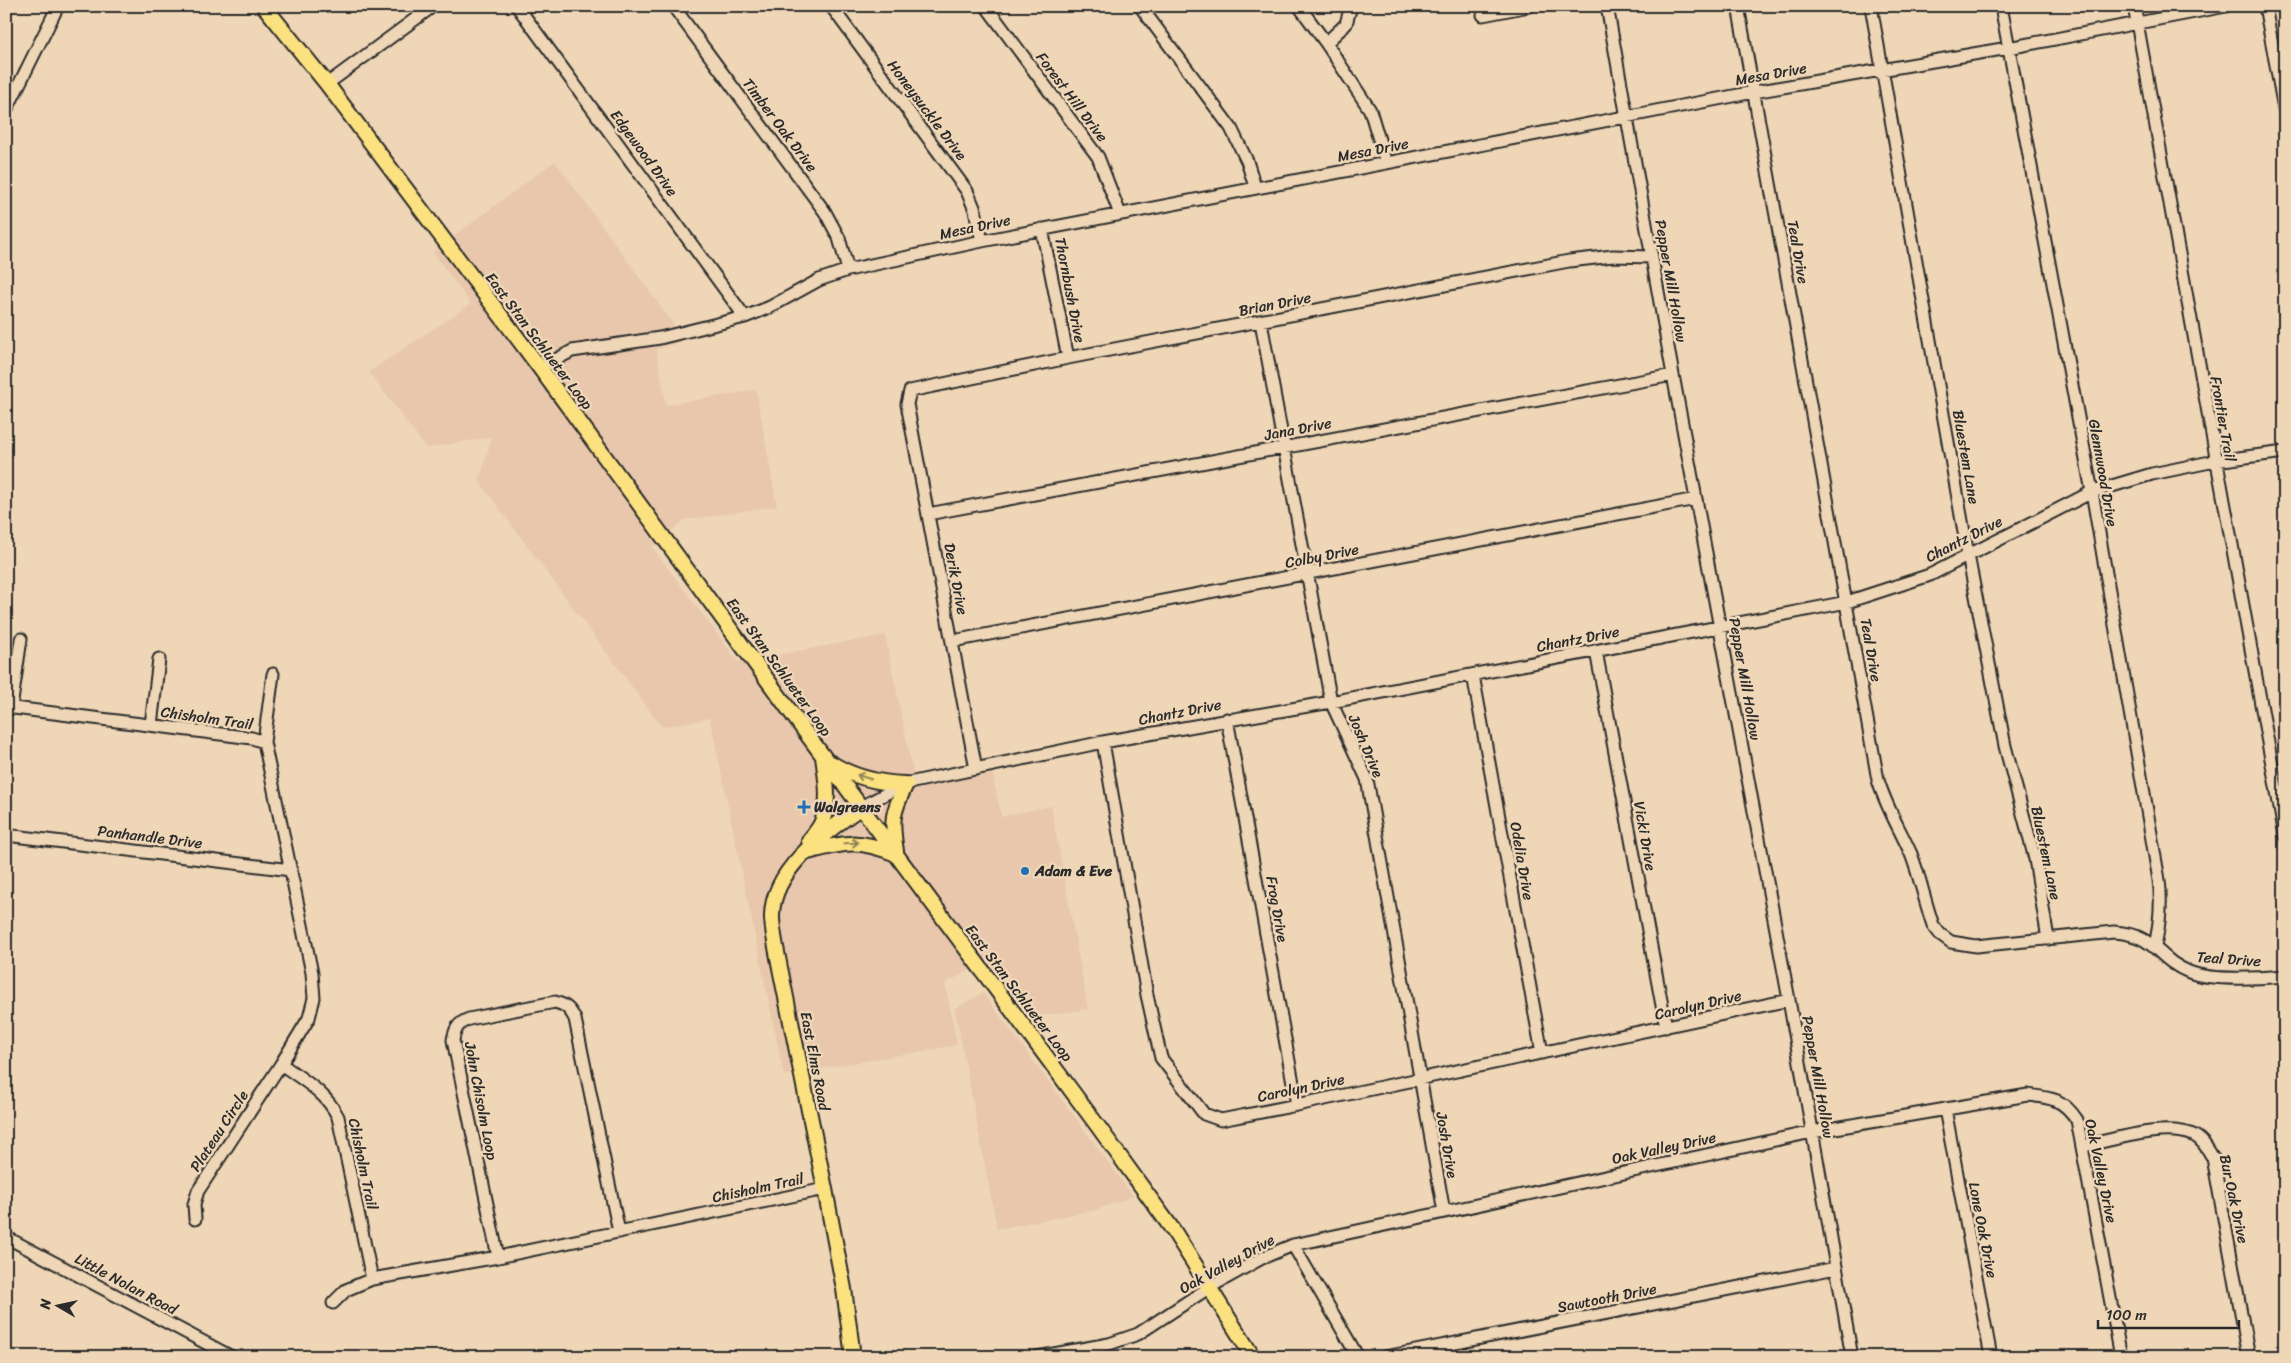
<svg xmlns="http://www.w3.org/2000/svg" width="2291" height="1363" viewBox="0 0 2291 1363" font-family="Sriracha,sans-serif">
<rect width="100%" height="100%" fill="#eed6b6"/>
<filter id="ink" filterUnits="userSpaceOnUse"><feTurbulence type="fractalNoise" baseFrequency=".02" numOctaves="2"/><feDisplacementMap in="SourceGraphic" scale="10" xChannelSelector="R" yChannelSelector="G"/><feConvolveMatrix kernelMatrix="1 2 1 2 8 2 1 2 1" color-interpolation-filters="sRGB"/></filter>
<g filter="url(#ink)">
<path fill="#e8c7ac" d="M555,161l118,163 7,18 -24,7 10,56 90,-15 21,116 -93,14 -32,27 86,115 147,-27 29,142 76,-15 11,55 50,-11 37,203 -55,8 -40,-58 -48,24 12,62 -173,30 -74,-357 -48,9 -183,-246 13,-44 -66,11 -57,-76 102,-68 -38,-52z
M983,993l150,203 -38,14 -98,19 -42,-220z"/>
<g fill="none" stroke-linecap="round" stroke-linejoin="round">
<g stroke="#2b2b2b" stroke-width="15">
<path id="minor" d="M517,6l228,311
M673,6l152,206 14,26 9,32
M831,6l136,185 8,19 7,31
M986,6l112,151 22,57
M1140,6l91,122 16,33 8,26
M1299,6l27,37 44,67 16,53
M1607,6l66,369 116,625 63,357
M1738,6l140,774c8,27 22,49 33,74 9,23 14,48 22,71l7,9 11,8 25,4 138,-14c43,3 41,26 75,40 22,9 72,6 96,4
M1871,6l97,549 37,191 30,113 13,80
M2001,6l91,486 67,388c3,23 1,43 -4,66
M2134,6l151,830
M2265,6l20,108
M1483,15l46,-9
M1326,43l20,-19 5,-18
M327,84l106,-78
M6,111l52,-105
M1042,229l26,129
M1261,322l70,380 36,77 77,433
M540,368l32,-17 88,-13 85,-21 25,-10 49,-27 29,-10 134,-29 772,-149 254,-44 218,-42
M928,514l745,-139
M953,641l743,-142
M1596,651l70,376
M1473,675l69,378
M6,707l246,31 12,4 48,231 2,25 -5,20 -28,46 -83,127 -4,13 1,15
M11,708l10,-69
M1227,719l70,386
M151,725l8,-66
M264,742l9,-68
M1103,742l44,253 14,63 43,56 17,6 76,-15 492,-105
M976,769l-69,-365 3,-13 158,-33 501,-97 44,-5 39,1
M861,807l43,-23 199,-42 228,-40 516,-100 83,-27 162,-83 60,-18 63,-13 70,-9
M6,835l285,35
M281,1064c22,16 45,28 57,53l34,162
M1945,1109l46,248
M2083,1146c30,-6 81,-23 110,-11 9,4 15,14 20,23l36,199
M6,1237l226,120
M1293,1245l65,112
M498,1257l-45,-217c2,-11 5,-17 16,-21l86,-17c11,3 15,7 20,17l44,213
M333,1303l13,-13 26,-11 126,-22 327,-68
M1037,1357l72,-13 29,-10 72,-47 52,-29 31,-13 519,-113 216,-37c25,3 35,4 49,25l44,237
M1385,1357l451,-89"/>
</g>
<g stroke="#2b2b2b" stroke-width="18">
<path id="major" d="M264,6l63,78 213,284 266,365 291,392 76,105 80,127
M831,763c22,14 47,20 73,21
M809,841c4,-6 9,-11 12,-17 10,-21 5,-45 2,-67
M896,851c-5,-31 -4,-38 10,-67
M808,852c38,-10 50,-13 88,2
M853,1357l-9,-68 -19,-100 -45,-221c-3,-16 -7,-33 -8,-49 -2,-49 54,-87 89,-112"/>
</g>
<use href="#minor" stroke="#eed6b6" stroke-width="11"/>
<use href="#major" stroke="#fbe180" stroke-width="14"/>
</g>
<defs><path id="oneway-shaft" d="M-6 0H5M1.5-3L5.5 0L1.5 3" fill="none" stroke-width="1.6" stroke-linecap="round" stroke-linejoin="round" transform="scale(1.25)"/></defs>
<g stroke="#938656">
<use href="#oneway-shaft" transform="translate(864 777) rotate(-163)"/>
<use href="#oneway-shaft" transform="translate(851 843) rotate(-2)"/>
</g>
</g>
<g fill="#1f6fb2" stroke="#eed6b6" stroke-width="2">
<path d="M801.5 799.5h5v5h5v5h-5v5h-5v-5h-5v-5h5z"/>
<circle cx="1025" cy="871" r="5"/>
</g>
<g text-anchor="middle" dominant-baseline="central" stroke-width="5" stroke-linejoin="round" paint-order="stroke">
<g font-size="15" fill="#2b2b2b" stroke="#eed6b6">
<text transform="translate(1771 74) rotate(-10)">Mesa Drive</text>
<text transform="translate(1072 97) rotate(53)">Forest Hill Drive</text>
<text transform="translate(927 110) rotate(53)">Honeysuckle Drive</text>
<text transform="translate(780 125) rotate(53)">Timber Oak Drive</text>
<text transform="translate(1373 150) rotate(-11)">Mesa Drive</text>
<text transform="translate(644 153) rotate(54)">Edgewood Drive</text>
<text transform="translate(975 227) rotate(-12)">Mesa Drive</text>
<text transform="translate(1798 252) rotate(80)">Teal Drive</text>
<text transform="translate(1671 281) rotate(80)">Pepper Mill Hollow</text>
<text transform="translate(1070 290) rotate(79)">Thornbush Drive</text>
<text transform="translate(1275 304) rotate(-11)">Brian Drive</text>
<text transform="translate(539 341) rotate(53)">East Stan Schlueter Loop</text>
<text transform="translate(2223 419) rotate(80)">Frontier Trail</text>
<text transform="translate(1298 429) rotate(-11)">Jana Drive</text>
<text transform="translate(1966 457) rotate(80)">Bluestem Lane</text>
<text transform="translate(2103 473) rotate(80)">Glennwood Drive</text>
<text transform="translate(1964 539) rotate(-27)">Chantz Drive</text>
<text transform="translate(1322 556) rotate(-11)">Colby Drive</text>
<text transform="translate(956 579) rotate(79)">Derik Drive</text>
<text transform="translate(1578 639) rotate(-11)">Chantz Drive</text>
<text transform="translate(1871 650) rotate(80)">Teal Drive</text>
<text transform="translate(779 667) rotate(54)">East Stan Schlueter Loop</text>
<text transform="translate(1745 679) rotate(80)">Pepper Mill Hollow</text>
<text transform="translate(1180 712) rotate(-11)">Chantz Drive</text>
<text transform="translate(207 718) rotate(8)">Chisholm Trail</text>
<text transform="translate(1366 746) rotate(67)">Josh Drive</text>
<text transform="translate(1645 836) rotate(80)">Vicki Drive</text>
<text transform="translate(150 837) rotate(7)">Panhandle Drive</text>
<text transform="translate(2046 853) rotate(78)">Bluestem Lane</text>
<text transform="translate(1522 861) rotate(80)">Odelia Drive</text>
<text transform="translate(1277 909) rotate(80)">Frog Drive</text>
<text transform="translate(2229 959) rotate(4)">Teal Drive</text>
<text transform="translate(1019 993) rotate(53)">East Stan Schlueter Loop</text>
<text transform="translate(1698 1005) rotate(-13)">Carolyn Drive</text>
<text transform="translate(815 1061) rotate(79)">East Elms Road</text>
<text transform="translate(1818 1077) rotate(80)">Pepper Mill Hollow</text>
<text transform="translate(1301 1088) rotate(-12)">Carolyn Drive</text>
<text transform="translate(481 1101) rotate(79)">John Chisolm Loop</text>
<text transform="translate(219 1131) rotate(-57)">Plateau Circle</text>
<text transform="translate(1447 1145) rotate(80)">Josh Drive</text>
<text transform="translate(1664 1148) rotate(-12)">Oak Valley Drive</text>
<text transform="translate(363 1164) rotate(78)">Chisholm Trail</text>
<text transform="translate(2101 1171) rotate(78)">Oak Valley Drive</text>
<text transform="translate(758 1188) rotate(-12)">Chisholm Trail</text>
<text transform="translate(2234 1199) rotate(78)">Bur Oak Drive</text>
<text transform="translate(1983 1230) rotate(79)">Lone Oak Drive</text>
<text transform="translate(1227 1264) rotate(-29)">Oak Valley Drive</text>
<text transform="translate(126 1284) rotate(28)">Little Nolan Road</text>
<text transform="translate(1607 1298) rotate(-11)">Sawtooth Drive</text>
</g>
<g font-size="15" font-weight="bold" fill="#2b2b2b" stroke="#eed6b6" text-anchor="start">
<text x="814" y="807">Walgreens</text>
<text x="1035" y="871">Adam &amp; Eve</text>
</g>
</g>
<rect width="2291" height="1363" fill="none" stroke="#eed6b6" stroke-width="25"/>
<rect x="12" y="12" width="2266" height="1338" fill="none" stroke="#2b2b2b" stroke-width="2" filter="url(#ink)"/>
<g transform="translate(58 1306) rotate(279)" stroke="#eed6b6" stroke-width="4" paint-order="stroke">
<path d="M0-4L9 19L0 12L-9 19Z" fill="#2b2b2b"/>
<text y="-8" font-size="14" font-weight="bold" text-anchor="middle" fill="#2b2b2b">N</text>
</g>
<path d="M2098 1320v8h141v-8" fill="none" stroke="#2b2b2b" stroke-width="2.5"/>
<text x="2106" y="1320" font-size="15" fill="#2b2b2b" stroke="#eed6b6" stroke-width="4" paint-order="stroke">100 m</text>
</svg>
